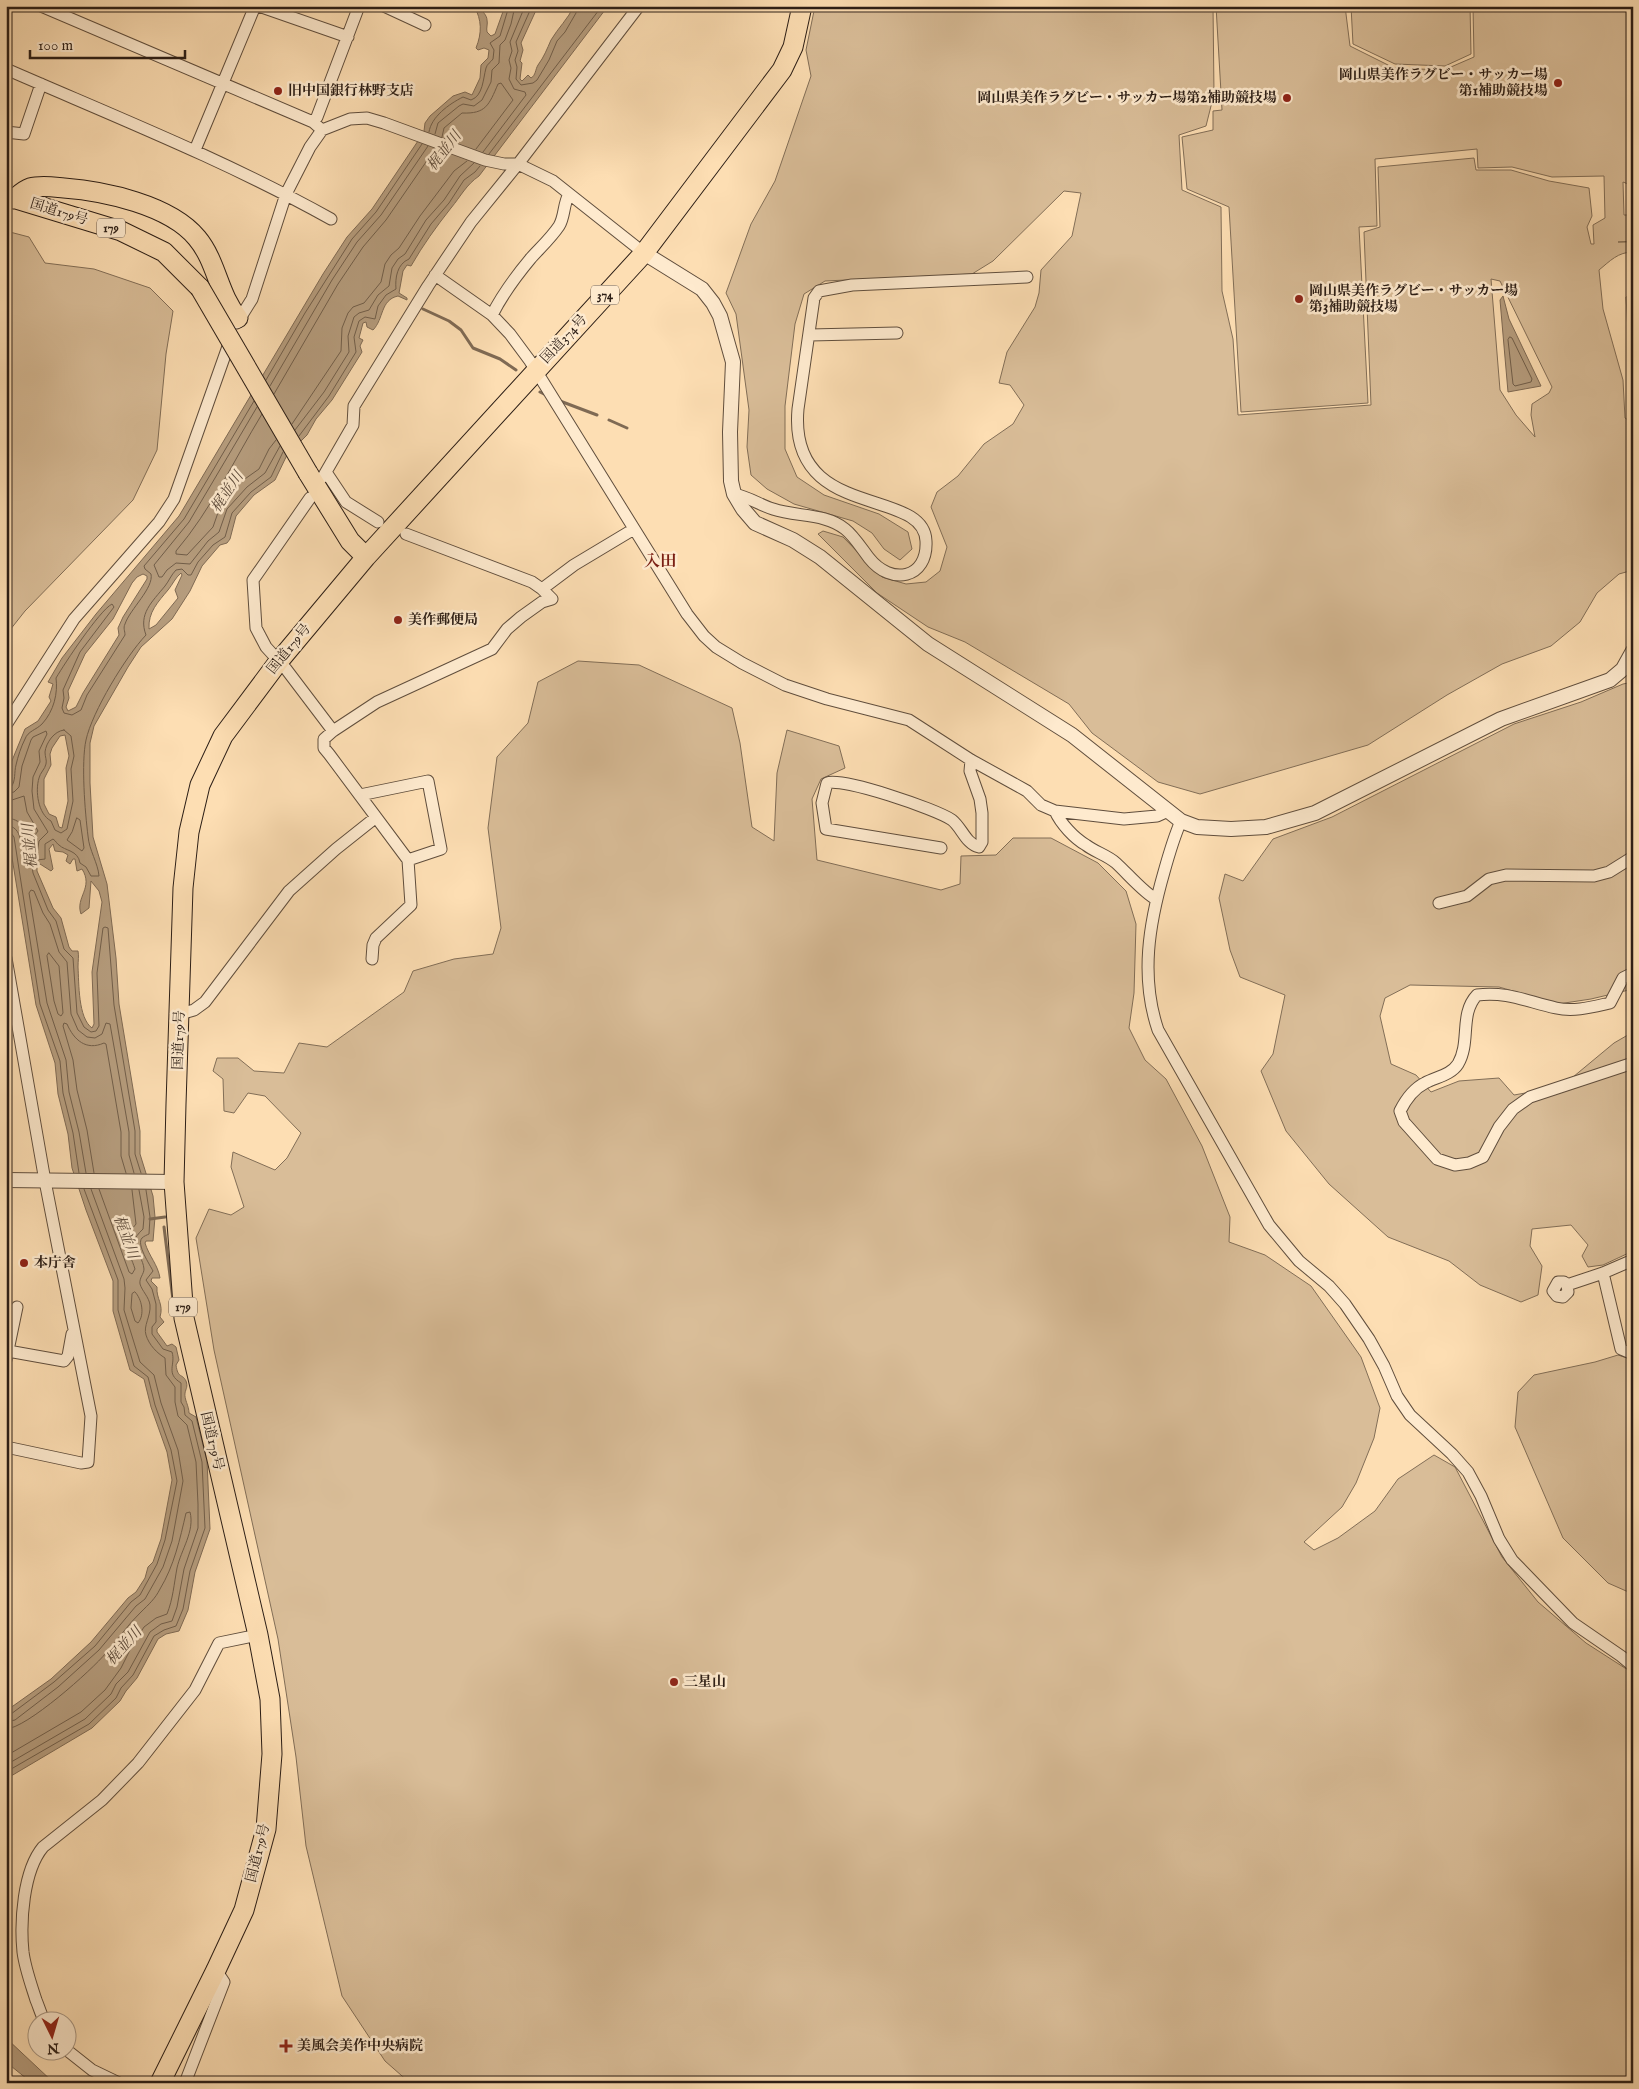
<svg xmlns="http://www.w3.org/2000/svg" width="1639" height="2089" viewBox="0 0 1639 2089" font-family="'IM FELL English','Noto Serif JP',serif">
<rect width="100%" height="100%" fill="#fddeb3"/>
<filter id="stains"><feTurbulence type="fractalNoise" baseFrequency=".004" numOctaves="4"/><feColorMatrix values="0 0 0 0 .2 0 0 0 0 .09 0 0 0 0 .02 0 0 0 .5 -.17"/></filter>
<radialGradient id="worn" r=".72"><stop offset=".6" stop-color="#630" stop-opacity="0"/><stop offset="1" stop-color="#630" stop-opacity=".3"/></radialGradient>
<path fill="#d9bd98" stroke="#826e57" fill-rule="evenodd" d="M815,6h398l1,88 -8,32 -27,9 3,55 39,17 1,84 11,48 5,76 133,-10 -7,-173 16,-5 -2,-60 96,-9 2,12h35l38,11 40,7 3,28 -5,11 4,17h3l-1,-19 12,-7 -1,-42 -52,1 -40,-10 -34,1 -1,-19 -102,10 2,67 -18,1 9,176 -127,9 -12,-205 -42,-18 -5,-52 31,-7v-19l9,-1 -6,-104h129l5,40 44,22 50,2 30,-13 -1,-51h160v180l-10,-4 1,33h9v26l-15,1h15v10c-15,0 -23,9 -34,18l4,39 20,71 2,38 8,5v147l-14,4 -22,19 -17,29 -29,24 -49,18 -55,31 -79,50 -168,49 -42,-12 -66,-49 -23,-29 -104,-62 -37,-15 -51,-34 -59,-59 5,-3 20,6 39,40 24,7 20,-2 14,-11 7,-24 -16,-40 6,-15 21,-16 26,-32 29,-20 11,-19 -14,-20 -11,-2 8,-31 28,-45 4,-14 2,-23 31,-34 9,-43 -17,-2 -71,70 -21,13 -147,7 -21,13 -9,30 -10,82v43l12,28 27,18 55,19 29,18 4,17 -12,11 -16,-11 -12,-16 -19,-12 -59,-17 -27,-15 -16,-14 -4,-28 2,-37 -13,-96 -10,-21 25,-69 24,-43 36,-105 -5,-26zM1491,279l9,2 52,106 -3,6 -17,11 -1,11 4,22 -19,-22 -16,-25z
M1351,6h119l1,48 -26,12 -50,-2 -42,-20z
M6,231l23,6 16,26 49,6 56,19 23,23 -7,43 -9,96 -24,50 -108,111 -19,24z
M1633,295v121l-7,-119z
M578,661l61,4 93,43 8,35 12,84 22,14 3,-68 10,-43 52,16 6,22 -24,11 -9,20 5,61 124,30 19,-6 1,-28 35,-1 17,-17h38l47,25 28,28 10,33 -2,69 -5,35 16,32 21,19 36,67 28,71 -1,25 36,13 46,31 50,71 19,51 -6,30 -18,45 -14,24 -38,35 10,8 24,-12 37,-27 23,-32 36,-24 21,12 47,90 36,45 48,41 42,27 5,5v408h-1223l-25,-22 -43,-65 -36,-150 -10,-89 -18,-118 -64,-289 -18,-112 13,-29 22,6 13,-8 -13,-40 2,-15 42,18 12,-12 14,-25 -36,-37 -17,-3 -14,20 -10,-2 -1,-32 -10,-8 4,-13h21l16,13 30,2 15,-30 28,4 77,-55 9,-21 41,-12 39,-5 8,-26 -13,-100 9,-71 31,-34 10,-41z
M1633,682v307l-42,10 -33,5 -59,-17 -89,-2 -25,13 -5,18 11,48 25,11 15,17 28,-11 40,-3 15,17 17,-3 42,-15 41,-34 19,-11v219l-30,14 -15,2 -6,-11 6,-11 -17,-20 -39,4 -2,17 12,20 -4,29 -17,7 -41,-17 -31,-24 -61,-24 -59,-53 -43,-53 -25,-60 12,-17 12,-59 -45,-18 -10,-27 -11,-52 6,-24 18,7 30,-42 59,-22 182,-93 67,-22 42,-18z
M1618,1355l15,5v234l-25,-11 -45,-45 -48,-111 3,-35 16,-17 61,-13z"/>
<path fill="#b69d7e" stroke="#7f6a54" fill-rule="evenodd" d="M474,6h6c2,6 7,9 7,14 1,4 -1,8 0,12l4,4 4,-2 10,-28h33l-17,37 2,7 -3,11 2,2 -2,16 2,2 6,-6 3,3c5,-3 4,-8 7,-13 6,-8 9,-16 13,-25 7,-12 17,-21 23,-34h34l-129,170c-13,9 -18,20 -28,32 -15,19 -28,37 -40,58l-4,-1 -4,6 -4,22 8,5v2l-9,-4c-18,4 -14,23 -25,34l-6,-3 -1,-5 -3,1 -4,15 4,2 -3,6 2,6 -30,48 -16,19 -9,16 -20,20 -12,25 -21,15 -18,21 -6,23 -3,4 -7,2 -18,21 -12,25 -18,28 -31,28 -13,20 -34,59 -4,17v40l3,54 14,47 9,74 3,46 21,127v23l13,42 2,21 -2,24h-7l-1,2c4,13 13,22 15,35h-8l-1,3 6,6c-1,12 7,17 3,30l4,5 -7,7v3l10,14 5,-2 4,3 3,13 -3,5c2,14 6,8 10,16 2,6 0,7 -1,12 -1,6 4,13 4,20l7,4 11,44 3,68 -15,43 -7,38 -9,21 -13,3 -8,5 -21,39 -11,13 -6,10 -28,27 -86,51v-68l45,-32 40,-37 37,-44 8,-6 9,-14 3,-11 5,-5 8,-23 11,-59 -5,-28 -16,-45 -7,-28 -14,-9 -17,-59v-30l-27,-71 -14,-42 -4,-34 -10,-40 -3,-31 -19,-58 -28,-172 -2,-1 2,-41 3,-28 14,-34 13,-8 13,-20 -2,-4 4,-13 -5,-2 14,-24 34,-44 83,-98 144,-242 24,-37 25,-28 46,-68 6,-10 1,-8 5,-7 23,-20 12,-4 7,3 8,-17 1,-13 7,-7 1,-8 -5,-2 -6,2 -2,-2c6,-15 6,-28 -2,-42zM181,573l1,2 -7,15 3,8 -22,27 -7,4c-1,-17 9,-27 19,-39 5,-6 7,-12 13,-17zM143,574l4,2v3l-24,38 -5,11 1,7 -36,58 -7,14 -8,4 -2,-4 3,-9 -1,-7 17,-37 28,-35 19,-36 5,-6zM65,735l4,21 -3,12 2,33 -6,27 -3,-1 -3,-10 -7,-3 -5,-10v-25l7,-14 -1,-11 2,-6 8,-12zM53,844l2,7 8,1 5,3 -2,6 4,3 3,-5h2l2,12 5,-2c12,19 -7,28 -1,45l8,-6 2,-27 8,10 3,11 -10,70 2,52 -2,4c-14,-10 -13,-45 -14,-61 0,-6 1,-11 0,-16h-6l-3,-4 -8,-29 -8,-10 -16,-37v-4l3,-3 11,7 2,-2 -4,-20z
M1503,296l6,23 32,67 -33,6 -8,-92z
M6,2038l48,45h-22l-26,-21z"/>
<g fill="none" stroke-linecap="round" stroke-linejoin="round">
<path stroke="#715e4a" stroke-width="1" d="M532,6l-16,36 2,9 -3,9 2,7 -1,12 5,6 12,-2 4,-3 12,-20 8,-19 8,-9 11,-19 2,-7
M429,132c2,-15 20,-28 34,-35l8,3c12,-4 12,-21 15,-32 1,-4 5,-6 7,-9l1,-9 -4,-7 10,-7 9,-30
M435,134l3,-11 21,-17 4,-2 11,2 8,-6 9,-18 1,-12 7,-7 1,-18 5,-5 6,-16 4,-18
M442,137l2,-9 18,-15c24,1 27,-8 36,-29l3,-1 12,17 -37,49
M483,152l43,-57 -1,-3 -11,-3 -5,-10 2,-11 -2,-8 3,-9 -2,-9 15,-36
M489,154l113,-148
M1510,337l2,1 20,41 -1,3 -16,4 -2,-2 -5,-44z
M266,380l39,-67 47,-74 24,-27 46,-68
M270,386l62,-106 25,-38 24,-27 47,-69
M274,394l64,-110 25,-37 23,-27 49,-71
M257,407l-68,115 -35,43 5,12h3l5,-7 9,-7 14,1 18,-23 11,-9 8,-23 20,-22 18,-14 15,-27
M262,414c-28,46 -51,96 -86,137v3l11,1 26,-28 8,-23 21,-23 17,-12 10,-20 7,-9
M292,424l49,-73 1,-23 6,-15 5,-6 11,-4 17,-21 4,-18 6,-9 8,-7 21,-32 34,-45 13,-10
M295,430l29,-38 25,-40 -1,-16 6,-19 5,-4 10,-3 9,-15 11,-9 3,-18 6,-9 7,-5 21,-34 18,-20 16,-24 14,-13
M299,436l30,-40 27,-44 -2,-15 5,-16 6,-4 10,2 3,-13 8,-11 10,-6c-1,-11 1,-25 13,-30l22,-35 18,-21 15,-23 11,-8 5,-6
M64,730l7,6 3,20 -3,13 2,32 -6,28 -6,4 -6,-3 -4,-9c-13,-7 -16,-30 -12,-43 1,-5 6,-9 7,-14 1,-4 -1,-7 -1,-12 1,-9 9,-21 19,-22z
M6,788l5,-1c5,-6 3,-15 5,-22 2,-9 5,-18 9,-26 3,-8 11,-9 17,-15 12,-13 16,-31 14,-46 9,-15 43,-67 56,-74l2,3 -34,45 -17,38 1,8 -2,10 2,5 8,2 9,-5 6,-15 38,-60c0,-4 -2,-7 0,-11 5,-15 29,-36 26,-50l-6,-5 -1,-3 40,-47 70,-118
M6,794l8,-2 5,-5 3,-21 9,-26 2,-3 13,-6 1,3 -8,17 1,11 -7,15 -1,14 2,18 14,23 -9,9 -2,12 -10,8 -3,-1c-4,-13 0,-33 -18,-35
M6,802l18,-6 3,16 11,19 -6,8 -3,1c-5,-12 -7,-21 -23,-22
M77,818l3,2 4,28 -2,3 -15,-11 5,-8z
M6,832l5,1 3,4 26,167 20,57 3,32 10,40 6,40
M49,953l10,13 4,47 -2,3 -3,-2 -4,-13 -7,-45z
M86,1173l-7,-41 -10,-40 -3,-32 -19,-57 -18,-110 2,-3 3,1 9,22 7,11 9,28 8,10 4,52 7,16 9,7 8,1 7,-4 4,-11 4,1 19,108v23l5,18
M94,1173l-7,-43 -10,-40 -4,-30 -10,-34 1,-3 3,1c7,16 19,27 37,19l2,1 15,88v24l5,17
M141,1173l-6,-19v-23l-21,-126 -6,-77 -3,-1 -2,1 -6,45 2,53 -3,5 -5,1 -7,-5 -7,-14 -4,-55 -9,-9 -8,-28 -8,-11 -15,-37 -1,-7 5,-6 8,-1v-15l8,-5c3,2 4,5 6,6 6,6 19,5 21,18l6,4 5,9h8c-1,-13 -10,-26 -11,-40 -3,-24 -7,-73 -2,-96 6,-28 40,-84 60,-105 -8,-21 6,-33 19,-49 4,-5 6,-11 11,-16l6,-1 6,6h3l7,-13 15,-17 12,-8 7,-24 19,-21 20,-15 12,-25
M99,1189l30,83 3,2 3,-5c-6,-19 -15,-26 1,-45l-4,-34
M135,1292c7,7 10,23 3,31l-3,-2 -4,-13 1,-14z
M6,1715l5,-1 43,-32 41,-36 36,-44 9,-7 17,-31 8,-24 12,-59 -6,-31 -16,-45 -7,-28 -14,-11 -16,-56v-30l-34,-91
M6,1722l9,-2 43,-33 41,-37 37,-44 9,-7 18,-32 9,-26 11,-60 -5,-31 -17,-47 -7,-28 -14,-13 -16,-52 1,-22 -1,-9 -33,-90
M6,1729c20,0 86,-59 100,-76 12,-13 22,-29 35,-41 8,-8 14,-13 19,-23 14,-23 20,-50 26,-76l4,-1c5,19 -9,38 -13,56 -3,16 -4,31 -10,46l-11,4 -12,9 -12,19 -11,22 -16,22 -24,22 -75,44
M6,1765l79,-46 26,-25 5,-10 12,-12 22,-40 11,-8 11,-3 5,-14 7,-38 14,-41v-24l-2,-42 -9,-37 -9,-9 -3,-14v-15l-9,-12 -1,-17c-8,-5 -16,-13 -19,-23 -3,-9 5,-19 4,-30 -1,-8 -8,-14 -10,-21 -1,-6 4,-10 4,-15 -2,-19 -21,-21 -1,-40l1,-12 -5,-27
M6,1772l83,-48 27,-26 5,-10 12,-13 21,-39 10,-6 12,-4 7,-17 7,-38 15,-43 -3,-66 -10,-41 -7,-6 -1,-8 -3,-5v-19c-16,-10 -5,-18 -9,-31l-9,-3 -11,-15v-7l4,-5v-18l-4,-15 -6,-9 7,-9c-3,-6 -17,-27 -11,-33 2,-2 5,-3 7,-4l1,-17 -4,-27"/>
<path stroke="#7f6a54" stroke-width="3" d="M423,309l26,12 12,9 12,18 27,11 16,11
M540,392l4,2
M560,401l37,14
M609,420l18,8
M150,1219l15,-2
M164,1227l10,81"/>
<g stroke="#604e3d" stroke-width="13">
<path id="minor" d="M41,6l272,116 9,8
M259,6l89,31
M384,6l41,19
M639,6l-121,158 35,17 91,72
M6,69c110,48 221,92 325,150
M313,122l4,-5 42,-111
M6,132l18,2 17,-50
M195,150l60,-144
M435,275l57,40 18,19 20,27 157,253 17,22 12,11 26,16 43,22 42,14 82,21 62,40 56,31 14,14 14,6 69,8 33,-3 11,-5
M492,315c10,-20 24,-39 39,-57 9,-10 20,-20 28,-32 6,-10 4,-21 10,-32
M237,323l15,-24 34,-105 24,-47 12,-17 28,-11 17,-1 17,5 101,37 19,4h14l-47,58 -43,64 -74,120 -1,19 -30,52
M810,335l87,-2
M326,472l20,30 32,20
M734,494c15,3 26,11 39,15 24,8 52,4 72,20 9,7 17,20 24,29 22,28 59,21 57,-17 -2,-55 -138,-19 -128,-132l16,-111 5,-7 33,-6 175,-8
M310,498l-57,82 3,48 10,19 20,22 47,62
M542,589l32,-24 60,-36
M6,725l68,-106 85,-97 15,-23 57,-161
M360,795l68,-14 13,68 -33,11
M1055,811c6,13 19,27 31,34 9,7 21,10 30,18 11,10 29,31 40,36
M1181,821c-7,16 -12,33 -17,51 -15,52 -24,105 -6,158l111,195 30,36 30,25 16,18 24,35 15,27 13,30 13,19 42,39 16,18 13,24 18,43 13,21 61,63 48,33 12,10
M941,848l-115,-19 -4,-26 5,-20c15,-6 109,26 125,37 10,8 14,24 27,27l3,-5v-29l-2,-14 -10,-28 1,-11
M1439,903l28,-7 22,-17 17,-4 88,1 15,-4 24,-15
M6,958l39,223 46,235 -3,46 -7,1 -75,-16
M372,959l1,-14 3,-7 35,-33 -3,-45 -79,-106 -5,-6v-9l9,-8 44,-29 115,-53 15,-20 14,-12 21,-15 10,-3 -10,-10 -10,-7 -126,-48
M1633,973l-10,5 -13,25c-18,4 -36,9 -54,5 -28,-6 -49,-17 -79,-13 -18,19 -6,47 -19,69 -7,11 -22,13 -33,19 -12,6 -19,16 -25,28l4,11 33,37 18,6 14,-2 14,-6 16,-30 14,-18 17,-12 103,-34
M180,1014l14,-4 11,-8 84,-111 47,-42 39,-31
M1603,1273l18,76 12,5
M1567,1285l1,7 -5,5 -6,-1 -4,-5 5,-9h6l3,3 36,-12 30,-13
M8,1351l56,10 4,-5 4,-22
M6,1360l11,-53
M45,2022c-4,-7 -6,-15 -9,-22 -5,-16 -11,-32 -13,-48 -3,-30 0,-81 20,-105l59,-47 36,-37 57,-73 24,-47 39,-8
M68,2051l24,19 27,13
M185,2083l39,-101 -8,-12"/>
</g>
<g stroke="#604e3d" stroke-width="16">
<path id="tertiary" d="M644,253l58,36 11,14 7,13 13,46 -3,70 1,49 3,13 9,15 12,14 38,17 27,17 108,87 144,91 109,86 16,6 34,2 35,-2 49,-14 186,-94 109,-39 13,-11 10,-18
M6,1180l168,2"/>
</g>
<g stroke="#2c1e16" stroke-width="21">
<path id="trunk" d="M6,196l115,35 43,21 36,36
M14,199c5,-4 10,-9 16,-11 11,-3 23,-1 34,0 40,3 106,17 133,50 20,24 21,56 41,80
M308,473l42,68 16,16
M160,2083l56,-113 28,-60 22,-81 6,-75 -2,-55 -12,-64 -74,-317 -10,-136 2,-78 7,-216 6,-56 11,-47 23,-49 56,-75 87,-104 278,-304 138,-183 11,-23 9,-41"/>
</g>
<use href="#minor" stroke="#feeace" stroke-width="11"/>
<use href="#tertiary" stroke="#feeace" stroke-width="14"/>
<use href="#trunk" stroke="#fddeb3" stroke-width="19"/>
<g stroke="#2c1e16" stroke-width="21" stroke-linecap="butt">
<path id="trunk-bridge" d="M200,288l108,185"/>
</g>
<use href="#trunk-bridge" stroke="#fddeb3" stroke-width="19"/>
</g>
<g fill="#8f2418" stroke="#feeace" stroke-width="2">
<circle cx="1558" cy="83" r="5"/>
<circle cx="278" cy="91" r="5"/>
<circle cx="1287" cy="98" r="5"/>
<circle cx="1299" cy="299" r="5"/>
<circle cx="398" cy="620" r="5"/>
<circle cx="24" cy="1263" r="5"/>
<circle cx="674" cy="1682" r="5"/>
<path d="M283.5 2038.5h5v5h5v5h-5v5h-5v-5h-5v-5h5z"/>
</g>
<g text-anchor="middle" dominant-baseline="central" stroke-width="5" stroke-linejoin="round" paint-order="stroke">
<g fill="#feeace" stroke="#6b5b4d" stroke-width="1">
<rect x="97" y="218.5" width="28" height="19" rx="4"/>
<rect x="591" y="285.5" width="28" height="19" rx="4"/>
<rect x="169" y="1297.5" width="28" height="19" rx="4"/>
</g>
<g font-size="12" font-weight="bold" fill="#2c1e16">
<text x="111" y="228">179</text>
<text x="605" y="295">374</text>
<text x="183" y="1307">179</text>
</g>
<g font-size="14" font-weight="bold" fill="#2c1e16" stroke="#feeace" text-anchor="start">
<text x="1548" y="75" text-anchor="end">岡山県美作ラグビー・サッカー場<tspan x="1548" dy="16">第1補助競技場</tspan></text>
<text x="288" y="91">旧中国銀行林野支店</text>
<text x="1277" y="98" text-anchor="end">岡山県美作ラグビー・サッカー場第2補助競技場</text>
<text x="1309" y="291">岡山県美作ラグビー・サッカー場<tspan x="1309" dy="16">第3補助競技場</tspan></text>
<text x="408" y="620">美作郵便局</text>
<text x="34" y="1263">本庁舎</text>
<text x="684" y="1682">三星山</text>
<text x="297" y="2046">美風会美作中央病院</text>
</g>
<g font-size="14" fill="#2c1e16" stroke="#feeace">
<text transform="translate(59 212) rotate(17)">国道179号</text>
<text transform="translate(564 339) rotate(-47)">国道374号</text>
<text transform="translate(289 649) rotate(-51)">国道179号</text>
<text transform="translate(179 1040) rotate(-88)">国道179号</text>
<text transform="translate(212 1441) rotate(77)">国道179号</text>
<text transform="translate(258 1853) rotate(-76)">国道179号</text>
</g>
<g font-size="15" font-style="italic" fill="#5c4a3a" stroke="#feeace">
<text transform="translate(444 151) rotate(-52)">梶並川</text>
<text transform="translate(227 492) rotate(-56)">梶並川</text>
<text transform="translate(30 846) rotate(-95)">梶並川</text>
<text transform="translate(126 1237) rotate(70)">梶並川</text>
<text transform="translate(124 1646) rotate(-48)">梶並川</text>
</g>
<g font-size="16" font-weight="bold" fill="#7a1f14" stroke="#feeace">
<text x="660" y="562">入田</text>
</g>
</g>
<rect width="1639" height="2089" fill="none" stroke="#fddeb3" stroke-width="25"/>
<rect x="8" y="8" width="1624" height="2074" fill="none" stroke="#2c1e16" stroke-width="2.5"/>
<rect x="12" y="12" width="1614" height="2064" fill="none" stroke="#2c1e16"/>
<g transform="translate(52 2036) rotate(175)"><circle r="24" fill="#feeace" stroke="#aa9884"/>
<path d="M0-4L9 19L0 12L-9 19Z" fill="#8f2418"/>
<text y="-8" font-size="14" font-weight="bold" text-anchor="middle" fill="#2c1e16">N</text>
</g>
<path d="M30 50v8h155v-8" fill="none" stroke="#2c1e16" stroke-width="2.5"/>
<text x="38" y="50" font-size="15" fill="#2c1e16" stroke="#feeace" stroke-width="4" paint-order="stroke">100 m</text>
<rect width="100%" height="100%" filter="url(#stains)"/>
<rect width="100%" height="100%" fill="url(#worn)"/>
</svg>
